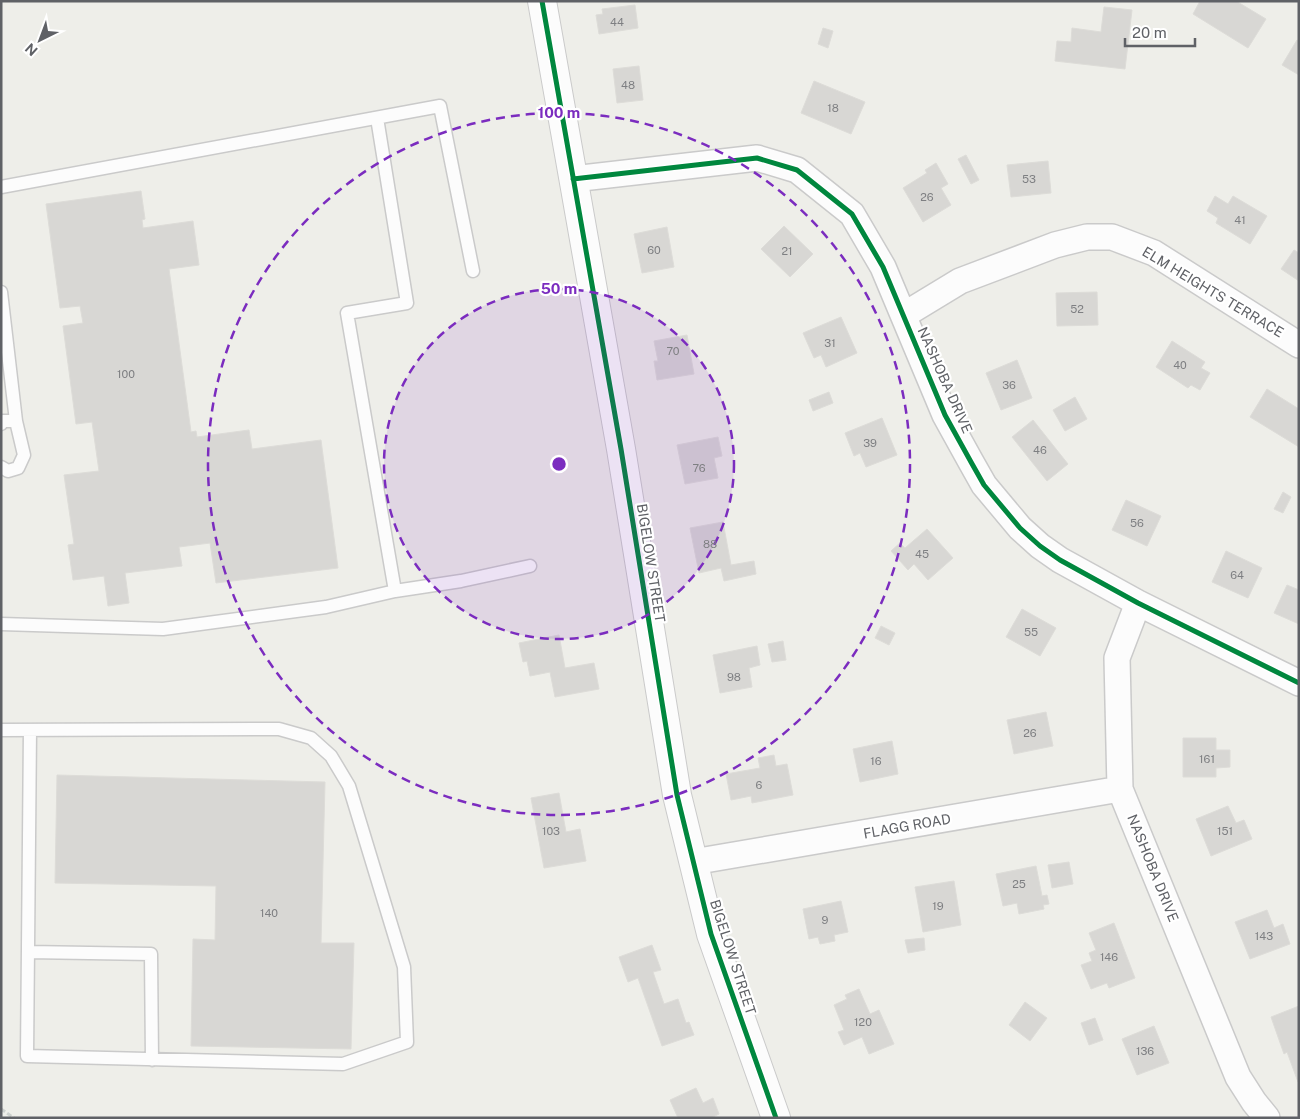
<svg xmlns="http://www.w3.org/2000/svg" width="1300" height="1119" viewBox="0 0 1300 1119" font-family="'Public Sans',sans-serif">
<rect width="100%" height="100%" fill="#eeeee9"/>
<path fill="#d8d7d4" stroke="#dddcd8" d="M1200,1h36l30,18 -18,29 -55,-34z
M635,5l3,23 -39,6 -3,-19 7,-1 -1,-5z
M1104,7l28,3 -7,59 -70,-8 2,-20 14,1 1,-14 29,4z
M823,28l10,3 -5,17 -10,-4z
M1297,40l2,1v34l-17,-10z
M639,66l4,34 -26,3 -4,-34z
M814,81l51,21 -14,32 -50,-21z
M966,155l13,25 -8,4 -13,-25z
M1048,161l3,32 -40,4 -4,-32z
M936,163l12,21 -7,4 10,17 -28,17 -20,-34 24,-15 -2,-3z
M141,191l4,28 -3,1 1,8 50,-7 6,44 -30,4 22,163 5,-1 1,6 52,-7 3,19 69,-9 17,128 -122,15 -6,-40 -31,4 3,19 -57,7 4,30 -21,3 -4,-30 -31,4 -5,-35 6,-1 -10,-69 35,-4 -7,-49 -16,2 -13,-98 20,-3 -3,-17 -20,2 -14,-104z
M1215,196l13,8 5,-8 34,20 -17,28 -34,-21 2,-5 -11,-7z
M784,226l29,28 -23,23 -29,-28z
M667,227l7,40 -32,6 -8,-39z
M1294,250l5,3v28l-18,-12z
M1097,292l1,33 -41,1 -1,-33z
M841,317l16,36 -31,14 -5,-12 -7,3 -11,-25z
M687,335l7,39 -37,6 -3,-19h4l-4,-20z
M1172,341l33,21 -4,6 9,5 -10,17 -9,-5 -3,3 -32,-21z
M1017,360l15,38 -31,12 -15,-37z
M1267,389l32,20v38l-49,-30z
M829,392l4,11 -20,8 -4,-11z
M1075,397l12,22 -22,12 -12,-21z
M882,418l15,37 -31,12 -6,-14 -6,3 -9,-23z
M1033,420l35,44 -21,17 -35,-44z
M718,437l4,19 -8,2 4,20 -33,6 -8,-39z
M1283,492l8,5 -8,16 -9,-4z
M1126,500l35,16 -14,30 -35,-16z
M723,522l8,43 23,-4 2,13 -32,7 -3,-13 -22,5 -9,-45z
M927,529l26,29 -25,22 -14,-16 -6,6 -17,-19 9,-8 5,5z
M1226,551l36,17 -14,30 -36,-16z
M1287,585l12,5v34l-25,-11z
M1022,609l34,19 -16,28 -34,-19z
M881,626l14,7 -6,12 -14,-7z
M559,635l6,33 29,-5 5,26 -44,8 -5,-25 -20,4 -3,-15 -4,1 -4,-19z
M783,641l3,19 -14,2 -4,-18z
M757,646l3,19 -11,3 3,19 -32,6 -7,-38z
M1046,712l7,34 -39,8 -7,-34z
M1183,738h33v12h14v17l-14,1v9h-33z
M892,741l6,33 -38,8 -7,-33z
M774,755l2,11 11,-2 6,31 -41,8 -1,-7 -20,4 -5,-26 34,-6 -2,-10z
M57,775l268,7 -4,161h33l-3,106 -160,-3 2,-107 22,1 1,-54 -161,-3z
M559,793l7,39 14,-3 6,32 -42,7 -13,-70z
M1228,806l8,17 8,-3 8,19 -41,17 -15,-37z
M1069,862l4,22 -21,4 -4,-23z
M1036,866l6,30 5,-1 2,9 -6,1 1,4 -25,5 -2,-11 -14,3 -7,-32z
M954,881l7,44 -38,7 -8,-45z
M841,901l7,31 -14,3 1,6 -15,3 -2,-7 -9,2 -6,-30z
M1267,910l7,18 9,-4 7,20 -40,15 -15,-37z
M1114,923l21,55 -26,10 -2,-5 -16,6 -10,-24 11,-4 -3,-8 7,-3 -7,-17z
M924,938l1,12 -17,3 -3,-13z
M652,945l9,25 -8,2 11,32 14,-5 8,24 3,-1 5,13 -32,11 -24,-68 -10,4 -9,-25z
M859,989l11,25 9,-4 15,34 -25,10 -7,-17 -18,8 -6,-13 6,-2 -10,-25 13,-6 -2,-4z
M1025,1002l22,16 -17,23 -21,-16z
M1299,1006v75l-1,1 -11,-30 -3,2 -13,-37z
M1095,1018l8,22 -14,5 -8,-22z
M1154,1026l15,37 -32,12 -15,-36z
M696,1088l7,15 10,-5 6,16 -8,4h-33l-8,-18z"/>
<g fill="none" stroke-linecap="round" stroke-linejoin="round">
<g stroke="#cacaca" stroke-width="15">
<path id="service" d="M377,118l30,185 -60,10 48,278
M1,187l439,-81 33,165
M1,292l15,129 8,34 -6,13 -10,3 -7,-4
M1,424l2,-3h13
M1,624l162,5 163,-22 69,-16 66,-10 69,-15
M1,730l278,-1 32,9 20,18 18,30 55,181 3,75 -64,22 -316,-8 3,-326
M28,952l123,2 1,106"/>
</g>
<g stroke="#cacaca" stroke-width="28">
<path id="minor" d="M573,179l184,-21 40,12 55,44 31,53 62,148 26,47 13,23 36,43 20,18 20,14 78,43 161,80
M904,315l56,-34 95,-36 32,-8h25l42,16 145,92
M1138,603l-21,55 3,131 118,288 16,25 13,16
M693,862l427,-73"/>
</g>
<g stroke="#cacaca" stroke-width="30">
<path id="tertiary" d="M542,1l79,448 56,346 34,139 65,184"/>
</g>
<path stroke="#ccd0cd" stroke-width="3" stroke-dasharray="5 2.5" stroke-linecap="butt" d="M1,1109l13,9"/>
<use href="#service" stroke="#fcfcfc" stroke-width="12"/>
<use href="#minor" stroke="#fcfcfc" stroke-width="25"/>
<use href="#tertiary" stroke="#fcfcfc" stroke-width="28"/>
<g stroke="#fff" stroke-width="8">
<path id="cycleway" d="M542,1l79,448 56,346 34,139 65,184
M573,179l184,-21 40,12 55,44 31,53 62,148 26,47 13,23 36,43 20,18 20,14 78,43 161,80"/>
</g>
<use href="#cycleway" stroke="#00873e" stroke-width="5"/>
</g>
<circle cx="559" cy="464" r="175" fill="#7b2cbf" fill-opacity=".12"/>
<g fill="none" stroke="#7b2cbf" stroke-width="2.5" stroke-dasharray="9 6">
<circle cx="559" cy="464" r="175"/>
<circle cx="559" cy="464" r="351"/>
</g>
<g text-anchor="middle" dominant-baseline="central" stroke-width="4.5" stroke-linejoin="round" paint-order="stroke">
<g font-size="11" fill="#7e7f82">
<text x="617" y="22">44</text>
<text x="628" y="85">48</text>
<text x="833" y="108">18</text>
<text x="1029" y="179">53</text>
<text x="927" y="197">26</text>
<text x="1240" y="220">41</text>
<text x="654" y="250">60</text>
<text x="787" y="251">21</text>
<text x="1077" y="309">52</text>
<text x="830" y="343">31</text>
<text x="673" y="351">70</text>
<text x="1180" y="365">40</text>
<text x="126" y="374">100</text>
<text x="1009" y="385">36</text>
<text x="870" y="443">39</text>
<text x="1040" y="450">46</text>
<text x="699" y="468">76</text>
<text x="1137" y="523">56</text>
<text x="710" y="544">88</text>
<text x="922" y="554">45</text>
<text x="1237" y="575">64</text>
<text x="1031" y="632">55</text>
<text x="734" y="677">98</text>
<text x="1030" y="733">26</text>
<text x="1207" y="759">161</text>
<text x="876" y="761">16</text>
<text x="759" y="785">6</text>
<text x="551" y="831">103</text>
<text x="1225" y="831">151</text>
<text x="1019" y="884">25</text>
<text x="938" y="906">19</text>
<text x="269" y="913">140</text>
<text x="825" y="920">9</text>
<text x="1264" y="936">143</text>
<text x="1109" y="957">146</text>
<text x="863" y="1022">120</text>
<text x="1145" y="1051">136</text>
</g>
<g font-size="14" fill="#5f6166" stroke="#fff">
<text transform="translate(1213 292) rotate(31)">ELM HEIGHTS TERRACE</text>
<text transform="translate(945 380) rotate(66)">NASHOBA DRIVE</text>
<text transform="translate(651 563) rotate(81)">BIGELOW STREET</text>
<text transform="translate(907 826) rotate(-10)">FLAGG ROAD</text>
<text transform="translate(1153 868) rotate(68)">NASHOBA DRIVE</text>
<text transform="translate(733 957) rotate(72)">BIGELOW STREET</text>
</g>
</g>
<circle cx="559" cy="464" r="8" fill="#7b2cbf" stroke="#fff" stroke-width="2.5"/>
<g font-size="15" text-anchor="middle" font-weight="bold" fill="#7b2cbf" stroke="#fff" stroke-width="4.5" stroke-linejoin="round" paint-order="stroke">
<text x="559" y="118">100 m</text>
<text x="559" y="294">50 m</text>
</g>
<rect width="1300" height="1119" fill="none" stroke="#5f6166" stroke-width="5"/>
<g transform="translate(40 40) rotate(222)" stroke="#ffffff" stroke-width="4" paint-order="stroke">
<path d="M0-4L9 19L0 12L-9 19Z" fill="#5f6166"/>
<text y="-8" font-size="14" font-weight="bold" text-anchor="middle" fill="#5f6166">N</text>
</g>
<path d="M1125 38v8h70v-8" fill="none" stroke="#5f6166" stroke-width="2.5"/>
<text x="1132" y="38" font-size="15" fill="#5f6166" stroke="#ffffff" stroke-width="4" paint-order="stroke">20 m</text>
</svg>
